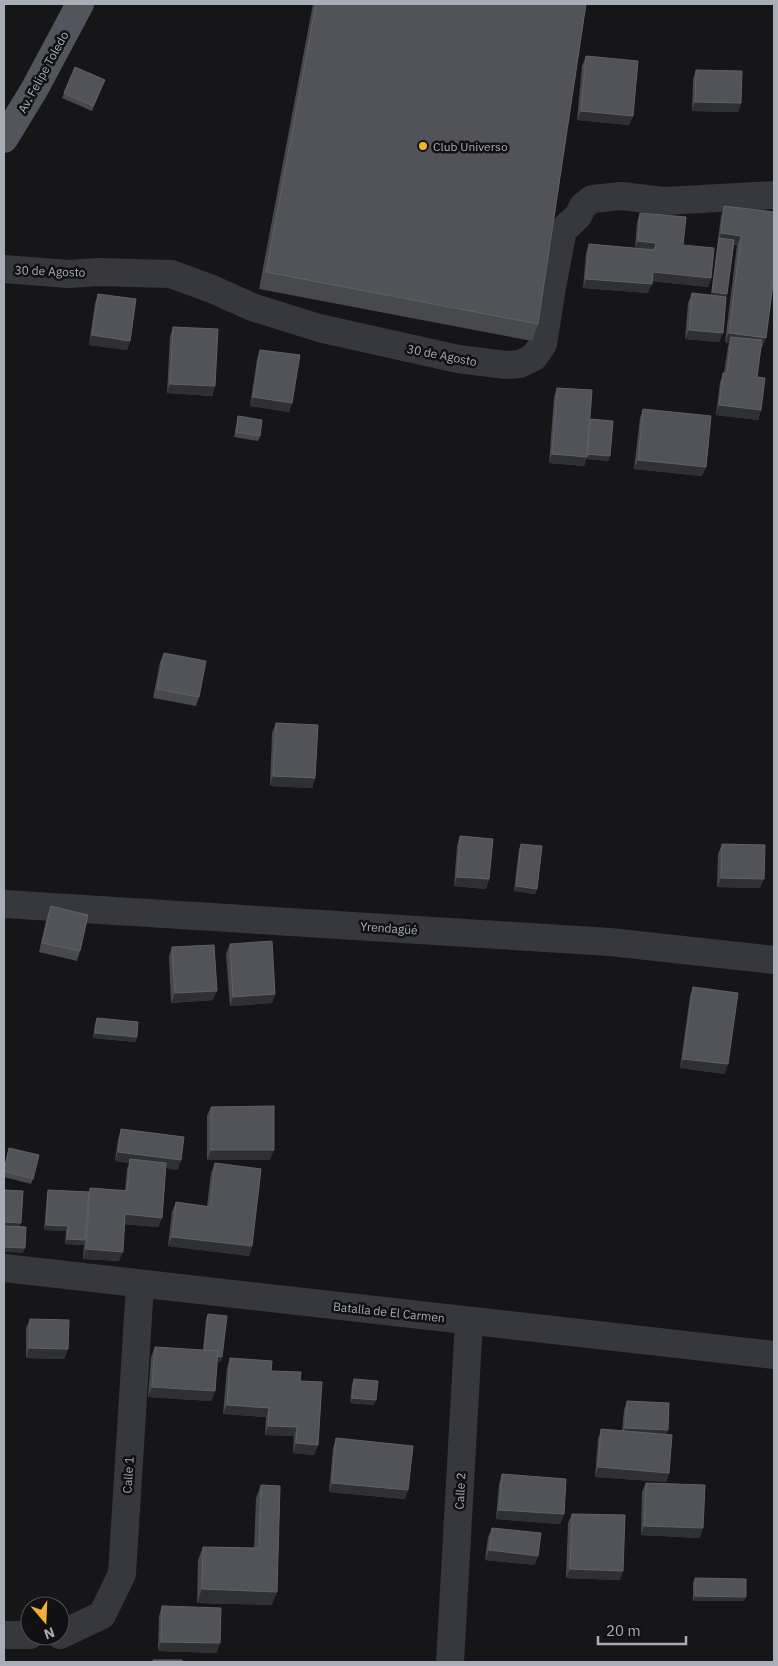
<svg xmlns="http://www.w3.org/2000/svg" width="778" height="1666" viewBox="0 0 778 1666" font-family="'IBM Plex Sans',sans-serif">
<rect width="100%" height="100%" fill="#161618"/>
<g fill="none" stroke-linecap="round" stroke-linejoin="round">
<path stroke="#37383d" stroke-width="28" d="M4,269l64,5 32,-2 71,2 41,15 40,18 67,21 139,31 48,6 14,-1 14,-7 9,-13 9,-57 11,-57 15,-14 5,-10 9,-7 29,-3 43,5 110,-6
M4,904l606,38 164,18
M4,1268l770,87
M4,1635h26
M60,1635l42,-20 20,-41 18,-289
M450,1662l19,-341"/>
<path stroke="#53555c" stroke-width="28" d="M4,139l30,-49 46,-86"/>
</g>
<path fill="#47494d" d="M313,4h273l-48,320 -6,17 -273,-52z
M586,56l47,60 -4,9 -52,-5 5,-54z
M75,67l30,13 -13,31 -30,-13z
M696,70l45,33 -3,9 -46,-1 1,-32z
M724,206l50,6 -11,135h-2l-4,30 4,33 -3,10 -42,-5 4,-32 3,-10h1l4,-26 1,-4 -4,-1 12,-97h-3l-8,54 -3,34 -4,9 -34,-3 3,-36 4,-10 19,2 10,-79z
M640,213l43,32 28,33 -3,9 -56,-6 -4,12 -65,-5 3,-35 3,-9 46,4 2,-26z
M98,294l32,47 -3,9 -38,-5 6,-42z
M173,327l42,59 -3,10 -45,-3 3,-57z
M260,350l32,53 -3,9 -39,-6 7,-47z
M557,388l33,31 19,42 -23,-2 -2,7 -35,-3 5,-66z
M643,409l63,58 -4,9 -68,-7 6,-51z
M238,416l22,20 -2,5 -24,-4 3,-16z
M164,653l35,44 -3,9 -43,-8 7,-36z
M276,723l39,55 -3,10 -42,-2 2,-53z
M460,836l29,43 -3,10 -32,-3 3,-40z
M521,844l16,45 -2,5 -21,-3 5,-42z
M722,844l38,44 -43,-1 1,-33z
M51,906l29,45 -3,10 -38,-9 8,-36z
M230,944l45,50 -3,9 -42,3 -4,-52z
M172,947l41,53 -42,3 -2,-47z
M693,987l32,87 -45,-6 10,-72z
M97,1018l40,19 -2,5 -42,-4 2,-15z
M211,1107l59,53h-63v-44z
M121,1129l57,41 -12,-2 -4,50 -4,9 -34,-3 -5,37 -36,-2 1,-14 -19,-1 1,-13 -22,-1 3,-35 1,-5 41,2 1,-4 35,2 2,-21 2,-6 -14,-2 3,-22z
M9,1148l24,31 -2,5 -27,-7v-9z
M215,1163l37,83 -3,10 -81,-10 4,-34 4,-10 31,4 4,-33z
M208,1314l13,48 -4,-1 -2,30 -4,10 -63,-4 3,-40 4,-10 48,3 3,-31z
M30,1319l38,30 -4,10 -38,-1v-30z
M230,1358l41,13 29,10 18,64 -4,10 -21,-2 1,-17 -29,-1 1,-18 -43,-3 4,-46z
M354,1379l20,26 -24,-2 2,-19z
M627,1401l39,34 3,38 -3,9 -71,-5 3,-38 3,-10 21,2 2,-21z
M336,1438l69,61 -76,-7 4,-44z
M502,1474l62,40 -4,10 -64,-5 3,-35z
M646,1483l54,55 -59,-3 1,-43z
M261,1485l11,120 -75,-2 1,-43 5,-13 51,1 2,-50z
M572,1514l48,66 -54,-2 2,-55z
M492,1528l43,37 -50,-5 3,-23z
M695,1578l49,23h-51v-18z
M162,1606l55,47 -59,-2 1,-35z"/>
<path fill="#2f3033" d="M751,4h16l-1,1z
M695,102l46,1 -3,9 -46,-1z
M581,111l52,5 -4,9 -52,-5z
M721,233l20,3 -4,9 -18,-2z
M638,241l18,2 -4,9 -18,-2z
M653,272l58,6 -3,9 -59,-6z
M586,279l66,5 -4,9 -65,-5z
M712,292l15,2 -1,5 -15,-2z
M689,330l34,3 -4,9 -34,-3z
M729,333l37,5 -3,9 -33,-4 1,-6 -2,6 -4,-1z
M92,335l38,6 -3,9 -38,-5z
M170,384l45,2 -3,10 -45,-3z
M253,397l39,6 -3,9 -39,-6z
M719,405l42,5 -3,10 -42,-5z
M552,454h34l24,2 -1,5 -23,-2 -2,7 -35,-3z
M638,460l68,7 -4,9 -68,-7z
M273,776l42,2 -3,10 -42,-2z
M457,877l32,2 -3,10 -32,-3z
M721,878l43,1 -4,9 -43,-1z
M516,886l21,3 -2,5 -21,-3z
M217,991l-4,9 -42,3 4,-10z
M275,994l-3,9 -42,3 3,-9z
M95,1033l42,4 -2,5 -42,-4z
M683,1059l45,5 -3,10 -45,-6z
M211,1150h63l-4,10h-63z
M118,1152l63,8 -3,10 -48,-7v-4l-1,4 -14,-2z
M125,1214l37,4 -4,9 -36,-3z
M4,1222l17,1 -4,9 -13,-1z
M46,1225l22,1 -2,5 -22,-1z
M172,1237l80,9 -3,10 -81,-10z
M67,1239l18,1 -1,5 -19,-1z
M4,1247l21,1 -2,5 -19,-1z
M86,1249l37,3 -4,9 -36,-2z
M29,1348l39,1 -4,10 -38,-1z
M203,1355l19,2 -1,5 -20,-2z
M152,1387l63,4 -4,10 -63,-4z
M352,1398l24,2 -2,5 -24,-2z
M227,1405l42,3 -3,9 -43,-3z
M268,1426l29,1 -3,9 -29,-1z
M625,1428l43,2 -4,10 -42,-2z
M296,1443l22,2 -4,10 -21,-2z
M598,1467l71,6 -3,9 -71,-5z
M332,1483l76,7 -3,9 -76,-7z
M499,1510l65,4 -4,10 -64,-5z
M644,1526l59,2 -3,10 -59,-3z
M489,1550l49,6 -3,9 -50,-5z
M570,1569l53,2 -3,9 -54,-2z
M202,1589l75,3 -5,13 -75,-2z
M695,1596l51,1 -2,4h-51z
M161,1642l59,1 -3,10 -59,-2z"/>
<path fill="#525359" stroke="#5f6168" d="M316,4h270l-48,320 -272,-52z
M586,56l52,5 -5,55 -52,-5z
M75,67l30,13 -12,26 -29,-13z
M696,70l46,1 -1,32 -46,-1z
M724,206l50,6v64l-8,62 -37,-5 12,-97 -20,-3z
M640,213l46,4 -3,28 31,3 -3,30 -58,-6 -1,12 -66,-5 3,-35 66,6 1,-7 -18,-2z
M719,238l15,2 -7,54 -15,-2z
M692,293l34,4 -3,36 -34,-3z
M98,294l38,5 -6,42 -38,-6z
M173,327l45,2 -3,57 -45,-2z
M731,337l31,3 -5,37 8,1 -4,32 -42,-5 4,-32h4z
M260,350l40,5 -8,48 -39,-6z
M557,388l35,2 -5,67 -35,-3z
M643,409l68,7 -5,51 -68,-7z
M238,416l24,4 -2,16 -24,-4z
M590,419l23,2 -3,35 -23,-2z
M164,653l42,8 -7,36 -42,-8z
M276,723l42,2 -3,53 -42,-2z
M460,836l33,3 -4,40 -32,-2z
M521,844l21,2 -5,43 -21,-3z
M722,844l43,1 -1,34 -43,-1z
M51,906l37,9 -8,36 -38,-8z
M272,941l3,53 -42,3 -3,-53z
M214,945l3,46 -42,2 -3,-46z
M693,987l45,6 -10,71 -45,-5z
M97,1018l41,4 -1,15 -42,-4z
M274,1106v44h-63v-43z
M121,1129l63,8 -3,23 -63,-8z
M9,1148l30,7 -6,24 -29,-8z
M130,1159l36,4 -4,55 -37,-4 -2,38 -37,-3 4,-61 37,3z
M215,1163l46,6 -9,77 -80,-9 4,-35 34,5z
M4,1190l19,1 -2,32 -17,-1z
M48,1190l41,2 -4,48 -18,-1 1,-13 -22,-1z
M4,1226l22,1 -1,21 -21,-1z
M208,1314l19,2 -5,41 -5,-1 1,-5 -14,-1z
M30,1319l39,1 -1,29 -39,-1z
M155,1347l63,4 -3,40 -63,-4z
M230,1358l42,3 -1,10 30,1 -1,9 22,1 -4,63 -22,-2 1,-16 -29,-1 1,-18 -42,-3z
M354,1379l24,2 -2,19 -24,-2z
M627,1401l42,2 -1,27 -43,-2z
M601,1429l71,6 -3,38 -71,-6z
M336,1438l77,8 -5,44 -76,-7z
M502,1474l64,5 -2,35 -65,-4z
M646,1483l59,2 -2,43 -59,-2z
M261,1485l19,1 -3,106 -75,-3 1,-42 56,1z
M572,1514l53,1 -2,56 -53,-2z
M492,1528l49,5 -3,23 -49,-6z
M695,1578l51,1v18l-51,-1z
M162,1606l59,2 -1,35 -59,-1z
M153,1660h29v2h-29z"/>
<circle fill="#f2b134" stroke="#111113" stroke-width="2" cx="423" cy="146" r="5"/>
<g text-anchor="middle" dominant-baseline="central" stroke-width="5" stroke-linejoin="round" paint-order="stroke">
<g font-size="12" fill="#a8adb8" stroke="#111113">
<text transform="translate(43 72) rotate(-61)">Av. Felipe Toledo</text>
<text transform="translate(50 271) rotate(2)">30 de Agosto</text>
<text transform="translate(442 355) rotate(11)">30 de Agosto</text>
<text transform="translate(389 928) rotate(4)">Yrendagüé</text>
<text transform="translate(389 1312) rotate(6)">Batalla de El Carmen</text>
<text transform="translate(128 1475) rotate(-86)">Calle 1</text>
<text transform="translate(460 1491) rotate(-87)">Calle 2</text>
</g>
<g font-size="12" fill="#a8adb8" stroke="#111113" text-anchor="start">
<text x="433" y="146">Club Universo</text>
</g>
</g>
<rect width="778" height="1666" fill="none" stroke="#a8adb8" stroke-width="10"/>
<g transform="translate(45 1621) rotate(161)"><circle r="24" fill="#111113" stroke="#4d4f55"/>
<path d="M0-4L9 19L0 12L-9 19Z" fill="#f2b134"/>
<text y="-8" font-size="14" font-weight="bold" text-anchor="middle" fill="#a8adb8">N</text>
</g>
<path d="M598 1636v8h88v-8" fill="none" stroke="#a8adb8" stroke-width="2.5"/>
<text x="606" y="1636" font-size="15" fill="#a8adb8" stroke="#111113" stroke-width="4" paint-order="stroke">20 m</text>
</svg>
